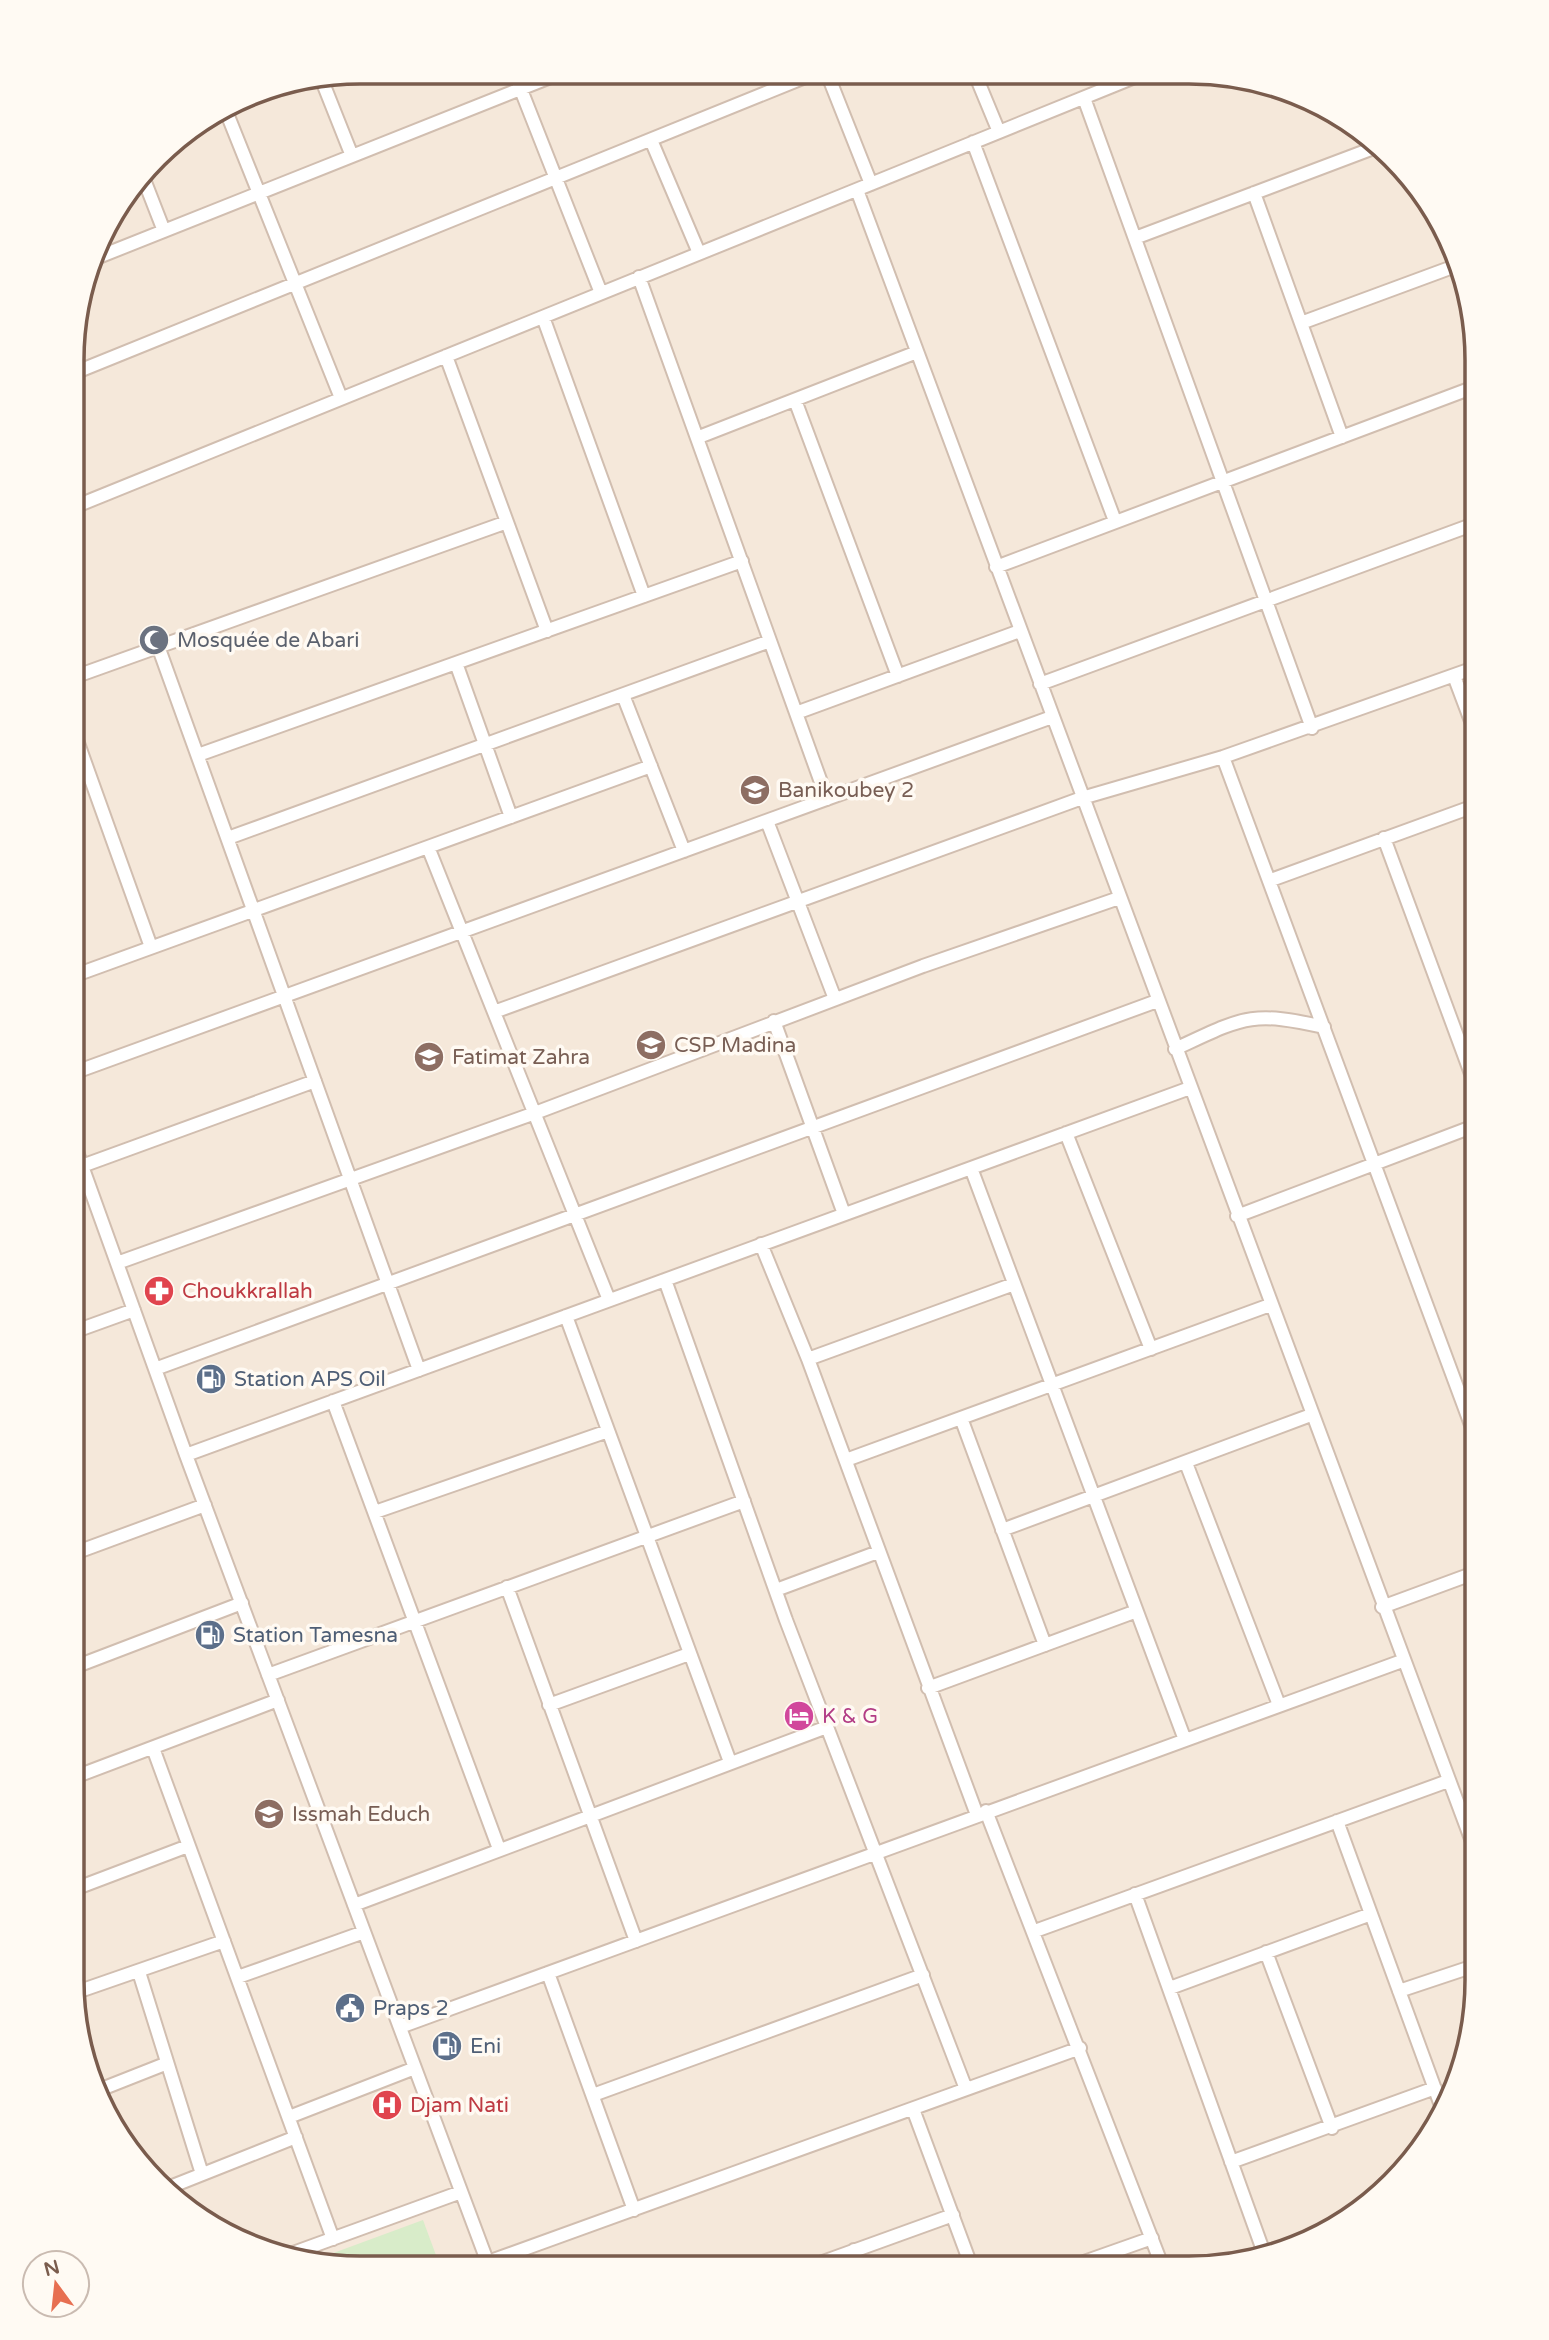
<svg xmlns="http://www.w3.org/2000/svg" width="1549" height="2340" viewBox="0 0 1549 2340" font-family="'Varela Round',sans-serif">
<rect width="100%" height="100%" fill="#fdf6ec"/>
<path fill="#f5e8da" d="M360,72l867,2 73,20 65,38 52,52 38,65 22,111v1639l-22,91 -37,65 -53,53 -65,38 -111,22 -866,-2 -73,-20 -65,-37 -53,-53 -38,-65 -22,-111 2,-1658 36,-106 60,-73 97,-56z"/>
<path fill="#d8ecc9" d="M423,2220l17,46h-117l-14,-4z"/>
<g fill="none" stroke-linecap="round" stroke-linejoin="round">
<g stroke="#d1beb0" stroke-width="16">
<path id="minor" d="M514,72l87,221
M827,73l44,111
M975,74l24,58
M321,78l31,78
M1084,98l228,630
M226,111l115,287
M651,140l48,113
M973,142l142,379
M143,177l21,54
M857,190l620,1665
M1254,193l88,244
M1135,238l244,-92
M96,258l467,-186
M639,277l188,522
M543,317l101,279
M1301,323l157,-58
M446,356l101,275
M74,373l741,-300
M795,400l103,276
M699,437l218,-85
M74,507l1068,-433
M996,567l481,-181
M158,646l261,724
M456,663l55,154
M1454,676l23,61
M74,677l433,-155
M1040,684l437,-161
M623,695l61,156
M796,713l224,-82
M74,732l77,215
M198,755l544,-194
M1223,757l254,684
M767,821l68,178
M228,838l542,-197
M1384,838l93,252
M428,847l181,453
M1271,880l206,-75
M73,976l578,-210
M494,1012l588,-214 141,-41 254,-90
M774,1021l70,193
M1175,1049c67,-31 75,-39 149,-22
M73,1073l979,-356
M1066,1133l85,216
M73,1141l113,314 303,811
M82,1166l233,-85
M971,1168l214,572
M1237,1216l240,-91
M761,1244l47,115 169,456
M117,1263l418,-150 388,-147 196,-68
M665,1280l121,340 180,469
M566,1316l164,446
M73,1332l61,-22
M808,1359l206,-75
M155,1369l1002,-368
M333,1401l166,448
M961,1418l84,227
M186,1455l1004,-367
M846,1460l424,-155
M1186,1463l93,242
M375,1512l233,-81
M1002,1530l309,-115
M72,1533l7,18
M72,1554l133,-49
M507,1587l129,354
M776,1590l102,-38
M1382,1607l95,-35
M72,1668l170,-65
M268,1675l476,-174
M928,1688l206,-76
M549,1705l140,-51
M153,1748l180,491
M72,1778l206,-78
M986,1811l177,457
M1337,1821l106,290
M72,1890l116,-44
M1135,1894l129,359
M354,1905l473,-178
M1035,1931l413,-150
M1266,1952l66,176
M139,1972l63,202
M548,1973l86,237
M238,1977l126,-45
M1170,1988l201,-74
M1399,1991l78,-26
M74,1993l150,-52
M400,2027l1002,-366
M94,2092l71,-28
M593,2095l330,-120
M913,2109l59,159
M289,2117l126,-49
M1231,2162l204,-74
M165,2189l131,-52
M1297,2247l4,-2
M854,2250l7,17
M285,2256l176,-64
M488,2262l592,-214
M809,2267l144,-52
M1067,2268l85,-30"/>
</g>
<use href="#minor" stroke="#fff" stroke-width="12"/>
</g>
<defs>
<g id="mosque-disc" transform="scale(1.575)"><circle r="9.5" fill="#6b7280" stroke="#fffaf3"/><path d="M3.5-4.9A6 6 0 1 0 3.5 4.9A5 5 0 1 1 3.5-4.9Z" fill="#fff"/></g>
<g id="school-disc" transform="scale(1.575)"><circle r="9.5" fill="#8d6e63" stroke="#fffaf3"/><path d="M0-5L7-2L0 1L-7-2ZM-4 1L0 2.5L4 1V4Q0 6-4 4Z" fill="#fff"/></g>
<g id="pharmacy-disc" transform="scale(1.575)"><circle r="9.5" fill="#e0444e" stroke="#fffaf3"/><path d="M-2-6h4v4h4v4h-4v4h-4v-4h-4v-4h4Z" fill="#fff"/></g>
<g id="fuel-disc" transform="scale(1.575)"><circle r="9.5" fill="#5c6f8a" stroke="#fffaf3"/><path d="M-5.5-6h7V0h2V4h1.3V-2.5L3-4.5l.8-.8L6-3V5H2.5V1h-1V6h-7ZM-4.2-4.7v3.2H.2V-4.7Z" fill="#fff"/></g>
<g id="hotel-disc" transform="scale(1.575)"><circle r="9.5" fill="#d1479c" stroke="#fffaf3"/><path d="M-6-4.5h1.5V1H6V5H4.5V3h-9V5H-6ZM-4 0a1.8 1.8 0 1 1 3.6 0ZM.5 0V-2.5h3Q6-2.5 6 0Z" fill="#fff"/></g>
<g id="university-disc" transform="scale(1.575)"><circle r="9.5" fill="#8d6e63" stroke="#fffaf3"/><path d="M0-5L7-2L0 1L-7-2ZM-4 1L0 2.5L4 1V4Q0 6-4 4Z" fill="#fff"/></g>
<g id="civic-disc" transform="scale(1.575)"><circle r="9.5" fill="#5c6f8a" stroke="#fffaf3"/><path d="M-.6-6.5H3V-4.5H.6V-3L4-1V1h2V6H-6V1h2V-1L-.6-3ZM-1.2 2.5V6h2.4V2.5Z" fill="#fff"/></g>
<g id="hospital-disc" transform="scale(1.575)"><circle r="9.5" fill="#e0444e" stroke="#fffaf3"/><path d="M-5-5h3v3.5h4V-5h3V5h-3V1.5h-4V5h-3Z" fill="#fff"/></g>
</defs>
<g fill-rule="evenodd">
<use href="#mosque-disc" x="154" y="640"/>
<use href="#school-disc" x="755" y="790"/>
<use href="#school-disc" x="651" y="1045"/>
<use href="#school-disc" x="429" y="1057"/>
<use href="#pharmacy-disc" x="159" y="1291"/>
<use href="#fuel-disc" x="211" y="1379"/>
<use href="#fuel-disc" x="210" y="1635"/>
<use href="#hotel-disc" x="799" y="1716"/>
<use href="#university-disc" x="269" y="1814"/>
<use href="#civic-disc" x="350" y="2008"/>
<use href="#fuel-disc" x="447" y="2046"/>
<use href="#hospital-disc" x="387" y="2105"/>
</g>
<g text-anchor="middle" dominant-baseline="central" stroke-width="7" stroke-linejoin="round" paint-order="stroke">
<g font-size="21" fill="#5b616d" stroke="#fffaf3" text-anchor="start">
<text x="177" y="640">Mosquée de Abari</text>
</g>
<g font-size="21" fill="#785e54" stroke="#fffaf3" text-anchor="start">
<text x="778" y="790">Banikoubey 2</text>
<text x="674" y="1045">CSP Madina</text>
<text x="452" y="1057">Fatimat Zahra</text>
<text x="292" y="1814">Issmah Educh</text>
</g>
<g font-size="21" fill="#be3a42" stroke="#fffaf3" text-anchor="start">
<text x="182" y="1291">Choukkrallah</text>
<text x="410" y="2105">Djam Nati</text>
</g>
<g font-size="21" fill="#4e5e75" stroke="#fffaf3" text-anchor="start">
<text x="234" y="1379">Station APS Oil</text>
<text x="233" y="1635">Station Tamesna</text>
<text x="373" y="2008">Praps 2</text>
<text x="470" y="2046">Eni</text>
</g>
<g font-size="21" fill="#b23c85" stroke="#fffaf3" text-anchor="start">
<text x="822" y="1716">K &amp; G</text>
</g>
</g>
<path d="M0 0H1549V2340H0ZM360 84H1189A276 276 0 0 1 1465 360V1980A276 276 0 0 1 1189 2256H360A276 276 0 0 1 84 1980V360A276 276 0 0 1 360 84Z" fill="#fffaf3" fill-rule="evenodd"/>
<path fill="none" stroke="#7a5c4d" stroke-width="3.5" d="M360 84H1189A276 276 0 0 1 1465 360V1980A276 276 0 0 1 1189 2256H360A276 276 0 0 1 84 1980V360A276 276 0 0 1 360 84Z"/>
<g transform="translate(56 2284) rotate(345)"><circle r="33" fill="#fffaf3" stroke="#cabbb1" stroke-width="2"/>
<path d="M0-5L12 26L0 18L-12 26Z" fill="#e76f51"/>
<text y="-10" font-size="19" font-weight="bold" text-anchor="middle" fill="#7a5c4d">N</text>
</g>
</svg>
